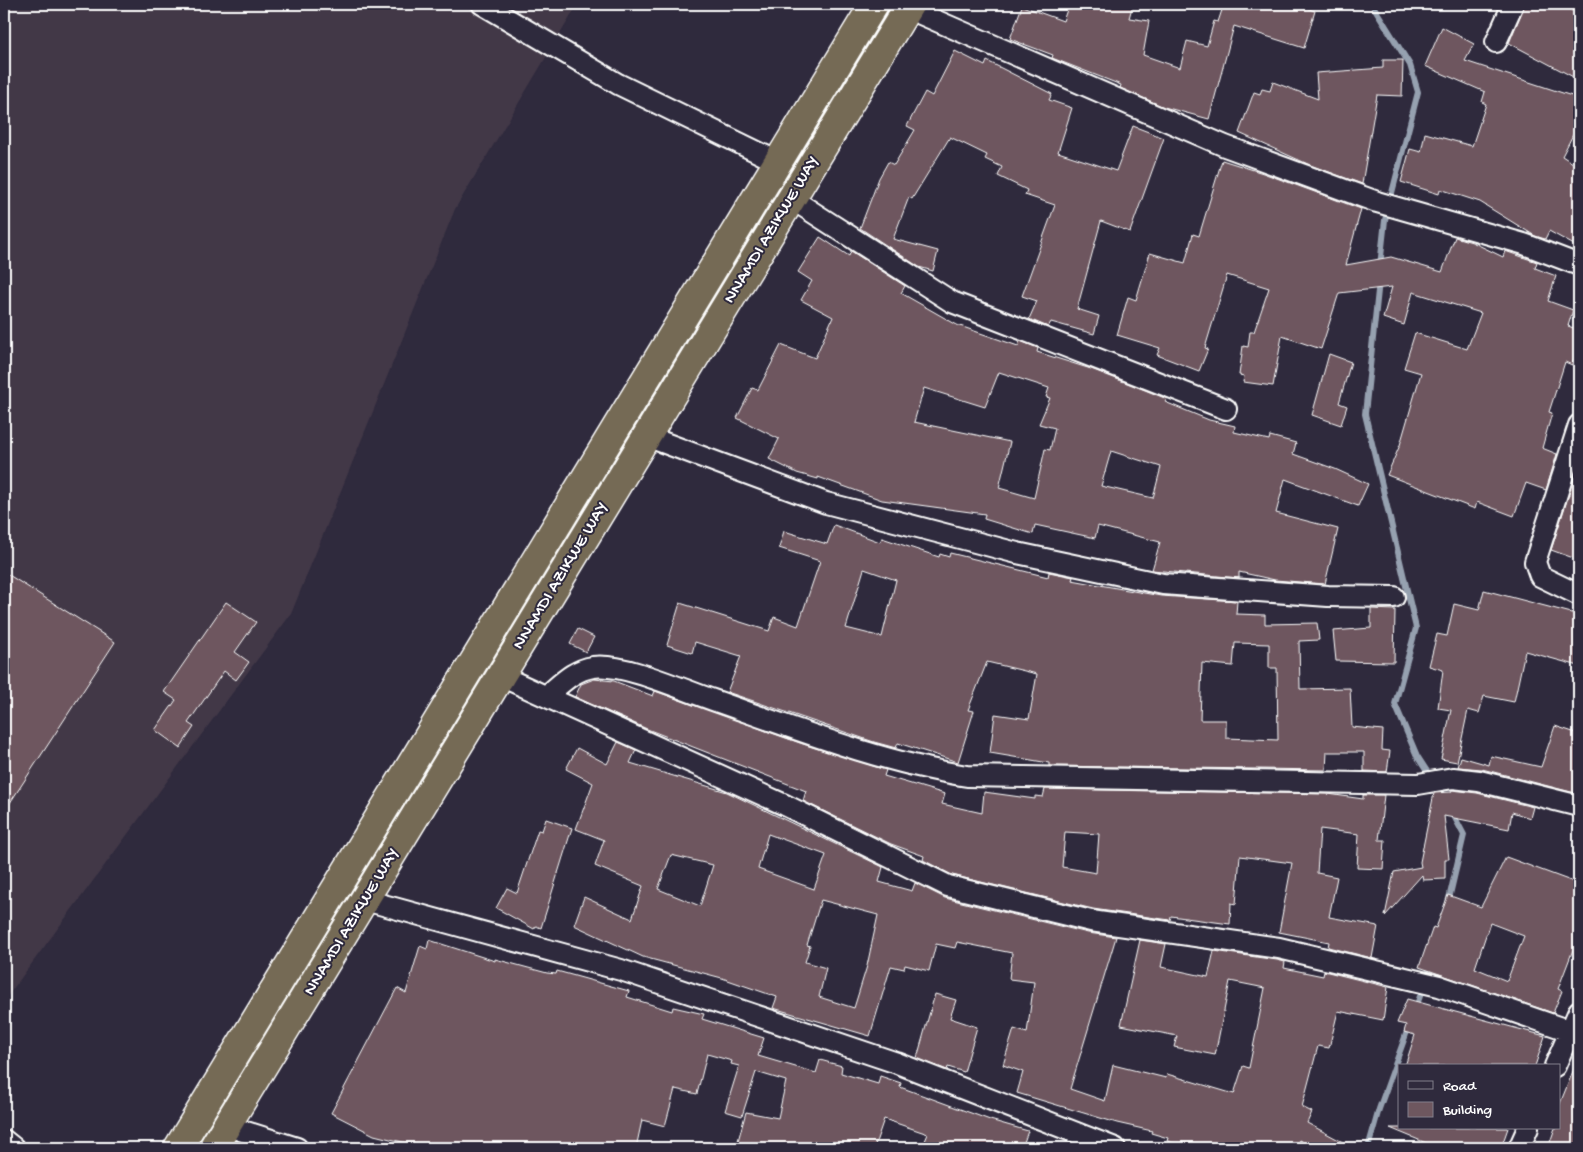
<svg xmlns="http://www.w3.org/2000/svg" width="1583" height="1152" viewBox="0 0 1583 1152" font-family="'Gochi Hand',sans-serif">
<rect width="100%" height="100%" fill="#2f2a3d"/>
<filter id="ink" filterUnits="userSpaceOnUse"><feTurbulence type="fractalNoise" baseFrequency=".02" numOctaves="2"/><feDisplacementMap in="SourceGraphic" scale="10" xChannelSelector="R" yChannelSelector="G"/><feConvolveMatrix kernelMatrix="1 2 1 2 8 2 1 2 1" color-interpolation-filters="sRGB"/></filter>
<g filter="url(#ink)">
<path fill="#423847" d="M4,4h574l-123,205 -164,405 -287,387z"/>
<g fill="none" stroke-linecap="round" stroke-linejoin="round">
<path stroke="#96a1b0" stroke-width="6" d="M1372,4l38,61 8,27 -33,128 -5,46
M1379,281l-14,133 51,214 -21,76 22,52 28,43
M1448,903l16,-68 -12,-23
M1415,1010l17,-47
M1368,1148l11,-39 30,-83"/>
</g>
<path fill="#6e575f" stroke="#fff" fill-rule="evenodd" d="M1069,4h64l-4,14 20,3 -6,34 37,13 7,-27 20,5 7,-25 4,1 6,-18h70l21,7 -11,37 -70,-22 -25,93 -45,-12 -44,-19 1,-3 -69,-27 1,-3 -43,-16 12,-33 41,15z
M1525,4h33l21,10v66l-70,-37z
M1442,27l32,17 -9,17 113,37 -7,14 8,4v7l-17,33 17,11v69l-5,9 -25,-14 -4,8 -10,-3 -55,-34 -40,-13 -1,5 -38,-12 9,-33 11,3 4,-19 47,13 14,-42 -4,-2 3,-10 -60,-26z
M955,51l30,15 2,-5 12,6 53,27 -3,6 23,8 -14,44 58,19 17,-45 31,12 -34,94 -29,-11 -24,88 22,7 -5,18 -43,-12 -3,5 -19,-8 8,-18 -15,-5 33,-91 -30,-10 2,-5 -29,-14 4,-9 -17,-8 2,-4 -37,-18 -38,62 -3,-2 -16,42 45,12 -5,20 -14,-4 -59,-39 19,-50 9,-16 6,3 21,-35 -8,-4 18,-34 7,4z
M1383,60h20l-1,36 -25,-1 -15,89 -52,-19 -71,-32 15,-41 6,2 2,-5 8,2 3,-9 45,17 -2,-26 67,-5z
M1222,160l41,13 98,36 -15,56 45,-8 51,15 13,-35 17,5 31,15 2,-6 32,11 -2,6 21,8 -8,25 25,9 -5,16 11,4v15l-7,20 -7,-3 -16,50 3,1 -10,35 15,6 -11,36 -20,-7 -12,33 -37,-14 -2,7 -88,-34 13,-30 21,-72 -17,-5 11,-35 52,16 14,-36 -68,-21 -9,33 -21,-7 9,-31 -53,6 -18,56 -39,-13 -9,50 -30,-4 1,-6 -5,-1 4,-29 5,1 2,-15h4l15,-44 -42,-13 -22,73 3,1 -9,22 -42,-16 3,-7 -43,-13 11,-38 8,3 14,-47 35,10 8,-29 6,2z
M820,237l29,19 2,-5 54,35 -4,7 56,32 61,21 2,-5 18,7 -1,4 54,17 54,21 22,9 -2,3 44,18 26,6 -1,6 35,8 1,-4 26,7 -3,11 42,15 33,15 -10,22 -73,-27 -9,34 62,16 -13,55 -50,-4 -36,-8v6l-87,-8 8,-28 -62,-16 -3,12 -60,-13 -2,9 -49,-15 1,-5 -103,-14 -64,-23v2l-21,-6 -28,-14 10,-20 -42,-21 15,-30 6,2 23,-45 34,13 18,-41 -32,-17 11,-19 -14,-9zM999,372l50,16 -3,9 4,1 -11,26 16,4 -5,22 -5,-1 -11,49 -35,-10 11,-46 -96,-20 10,-34 61,19zM1111,451l50,16 -8,31 -52,-12z
M1329,354l22,8 -12,41 8,3 -6,19 -29,-10z
M1579,463v97l-28,-10z
M834,525l46,17 2,-4 57,19 1,-3 9,3 1,-4 98,24 1,-5 24,5 -1,3 89,16 76,5 -1,13 29,1v9l52,-1 2,17 -20,1 1,48 50,-1 2,39 31,3 -1,20 8,1 -3,21 -23,-1v-19h-37l-1,18 -277,-4v-3l-59,-10 5,-39 34,5 8,-45 -50,-12 -19,48 6,1 -16,51 -60,-19 -2,5 -22,-6 -147,-50 14,-36 -46,-14 -3,11 -25,-8 13,-42 89,28 5,-14 24,9 22,-65 -41,-13 5,-17 43,13zM864,569l32,11 -14,57 -36,-9zM1235,643l34,1v24h8l1,72 -52,-2v-18h-26l2,-57 31,3z
M4,572l111,70 -111,170z
M1484,590l95,25v51l-54,-15 -11,51 -30,-6 -5,17 -11,-3 -11,52 -16,-3 10,-49 -13,-2 5,-38 -14,-4 8,-32 10,2 7,-32 25,6z
M226,602l30,20 -21,30 14,10 -13,18 -12,-9 -36,52 6,4 -14,21 -25,-18 21,-30 -12,-8z
M1371,609l24,1 -1,52 -58,-1 -3,-30 38,-3z
M578,629l16,8 -8,15 -16,-8z
M594,679l20,2 39,15 2,-5 148,53 83,26 -2,6 61,18 -3,10 40,9 2,-21 51,7v-3l8,1 2,-8 283,5 35,5v-4h21l-5,45h6l-2,29 -26,-1 2,-34 -39,-5 -3,44 20,4 -8,40 49,9 -6,32 -44,-11 1,-5 -50,-10 13,-69 -52,-7 -4,48 -5,-1 -1,21 -59,-8 -1,4 -77,-11 -141,-34 -29,-15 1,-4 -33,-12 -88,-43 3,-10 -159,-62 -72,-32 6,-13zM1065,832l34,2 -3,39 -34,-6z
M1555,726l24,8v60l-97,-25 -24,-2 3,-10 28,8 2,-9 50,11z
M618,742l18,8 -6,13 97,29 156,75 -4,15 33,9 3,-8 30,15 143,35 28,4 -46,152 35,12 8,-36 53,13 1,-4 67,20 9,-28 6,2 16,-80 -35,-7 -15,74 -41,-8 3,-11 -56,-11 19,-85 26,4 -5,23 47,10 6,-26 63,9 8,2 -1,6 39,8 1,-5 64,16 -5,33 -45,-9 -9,37 -11,-2 -16,61 10,5 -5,11 47,25h-41l-14,-8 -4,8h-104l-24,-7 1,-3 -17,-5 1,-2 -35,-8 -100,-30 6,-21 -20,-7 11,-36 13,4 7,-51 -25,-3 3,-26 -55,-11 -2,6 -19,-4 -7,27 -24,-6 -1,4 -13,-3 -21,70 -97,-28 4,-11 -55,-19 -79,-21 -69,-32 10,-28 48,22 11,-33 -48,-20 9,-26 -28,-11 17,-46 -27,-14 11,-21 30,16zM768,834l58,21 -12,34 -56,-20zM671,855l42,10 -13,41 -42,-17zM821,900l57,15 -11,51 -13,42 -35,-11 7,-29 -21,-6 5,-16 -3,-1z
M1452,790l25,3 56,14 -3,11 -18,-6 -3,17 -65,-13 5,43h-4v20l-22,1 -1,-5 -37,41 9,-44 27,-5 -1,-5 14,-69 17,-1z
M546,819l26,9 -31,100 -5,-2 -2,3 -38,-21 11,-20 10,5 21,-63 4,1z
M1506,857l73,27v50l-21,55 4,2 -9,22 -134,-46 14,-40 3,1 12,-33 33,12zM1490,923l34,13 -17,45 -32,-13z
M429,940l66,21v-2l52,14 9,1 1,-3 72,20 -2,6 45,14 1,-4 31,7 -2,5 62,19 -6,18 58,17 4,-13 22,6 -1,7 37,11 2,-8 21,7 -1,4 90,33 38,11 -6,17h-100l6,-14 -44,-15 -10,29h-138l10,-36 32,6 8,-37 -30,-9 -14,44 -17,-5 14,-45 -8,-2 1,-3 -25,-7 -10,40 -22,-5 -10,37 -23,-6 -6,28h-209l-53,-13 -43,-22 66,-125 9,5 14,-47 7,3z
M935,994l21,6 -6,18 27,9 -13,45 -16,-5 -1,3 -30,-12z
M1407,999l138,37 -10,30h-130l10,-31 -11,-3 2,-7 -9,-2z
M1578,1059l1,89h-31l7,-20h4v-22z
M1390,1128h118l-7,20h-63z"/>
<g fill="none" stroke-linecap="round" stroke-linejoin="round">
<g stroke="#fff" stroke-width="24">
<path id="minor" d="M482,4l136,80 160,78
M907,8l318,138 152,56 147,42 55,21
M1496,42l17,-38
M792,199l160,103 274,107
M1579,425l-44,137 5,14 39,19
M646,436l180,67 191,50 146,31 165,12 66,1
M501,676l284,129 163,81 143,35 188,27 160,38 131,45
M546,696c15,-12 27,-26 47,-29 32,-4 90,23 120,33 83,29 167,62 254,76l451,8 35,-6 26,3 100,25
M365,900l256,70 276,93 218,85
M1555,1066l24,-55
M227,1126l70,22
M4,1140l10,8
M1519,1148l9,-20"/>
</g>
<g stroke="#fff" stroke-width="31">
<path id="trunk" d="M178,1148l696,-1144
M213,1148l697,-1144"/>
</g>
<use href="#minor" stroke="#2f2a3d" stroke-width="20"/>
<use href="#trunk" stroke="#756a55" stroke-width="28"/>
</g>
</g>
<g text-anchor="middle" dominant-baseline="central" stroke-width="4" stroke-linejoin="round" paint-order="stroke">
<g font-size="18" fill="#fff" stroke="#2f2a3d">
<text transform="translate(772 230) rotate(-59)">NNAMDI AZIKWE WAY</text>
<text transform="translate(561 576) rotate(-59)">NNAMDI AZIKWE WAY</text>
<text transform="translate(352 922) rotate(-59)">NNAMDI AZIKWE WAY</text>
</g>
</g>
<rect width="1583" height="1152" fill="none" stroke="#2f2a3d" stroke-width="20"/>
<rect x="10" y="10" width="1563" height="1132" fill="none" stroke="#fff" stroke-width="2" filter="url(#ink)"/>
<rect x="1398" y="1064" width="162" height="65" fill="#2f2a3d" stroke="#827f8b"/>
<rect x="1408" y="1081" width="25" height="8" fill="#2f2a3d" stroke="#827f8b"/>
<text x="1443" y="1090" font-size="15" fill="#ffffff">Road</text>
<rect x="1408" y="1102" width="25" height="15" fill="#6e575f" stroke="#827f8b"/>
<text x="1443" y="1114" font-size="15" fill="#ffffff">Building</text>
</svg>
